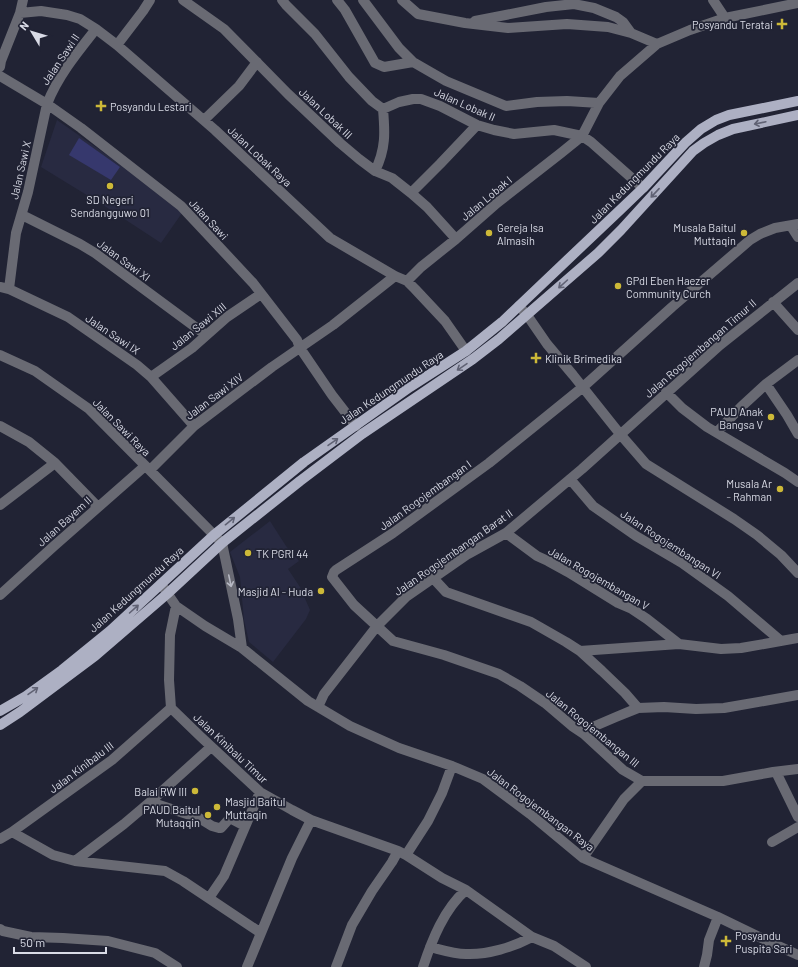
<svg xmlns="http://www.w3.org/2000/svg" width="798" height="967" viewBox="0 0 798 967" font-family="Barlow,sans-serif">
<rect width="100%" height="100%" fill="#212334"/>
<path fill="#282a41" d="M57,120l53,37 72,56 -21,30 -58,-38 -62,-38z
M270,521l16,25 13,15 -11,8 12,18 10,23 -4,9 -33,43 -24,-20 -5,-22 -4,-43 -10,-25z"/>
<path fill="#36386d" d="M79,138l41,29 -9,13 -42,-25z"/>
<g fill="none" stroke-linecap="round" stroke-linejoin="round">
<path stroke="#696a73" stroke-width="10" d="M183,0l41,29 64,65 52,49 19,16 16,12 17,7 19,15 16,14 29,32
M282,0l4,5 29,29 34,43 23,24 11,8 16,-7 14,-3h8l19,7 37,19 17,5 20,4 40,-4 28,6 9,6 52,46
M337,0l8,10 30,53 9,4 29,-5
M363,0l36,48 14,14 33,19 60,25 31,-4 30,-1 32,2
M402,0l16,14 47,9 43,5 59,-4 41,3 23,6 26,11
M713,0l12,18
M20,13l21,-2 26,4 13,4 16,10 21,16 98,85 115,108 65,38 12,5 8,8 30,32 21,30
M475,21l71,-14 28,-3 20,4 22,9 7,5 8,11
M117,45l26,-34 7,-11
M0,67l1,-6 19,-48 3,-13
M0,76l47,28 34,24 100,78 72,77 44,57 3,8 32,47 24,31
M204,120l35,-34 18,-24
M375,171c11,-22 10,-39 8,-62
M411,193l29,-29 37,-39
M22,215l58,29 15,9 111,82
M791,226l7,11
M407,281l14,-14 35,-28 41,-36 64,-50 21,-17 17,-33 21,-27 37,-32 33,-14 35,-12 73,-15
M0,287l9,2 59,28 69,48 14,12 43,49
M9,289l7,-56 12,-41 19,-88c11,-28 30,-51 49,-75
M773,302l25,28
M519,306l8,9 20,29 26,31 47,59 26,30 88,55 23,16 24,20 17,18
M0,355l35,16 54,38 133,134 16,76 4,29
M151,377l41,-29 35,-31 34,-23
M766,384l21,31 11,19
M666,392l16,16 25,19 78,46 13,9
M0,426l29,16 26,21 43,44
M717,432l24,-25 25,-23 32,-24
M150,470l44,-44 78,-59 61,-42 62,-49
M570,479l23,27 43,30 46,27 46,33 53,45
M0,505l55,-42
M506,533l31,23 11,5 20,11 50,31 14,6 15,10 32,25
M434,579l12,13 85,30 35,20 14,9 22,20 23,22 13,15
M161,584l15,22 -6,29 -1,45 2,28 30,29 59,55 32,18 19,10 87,31
M0,595l54,-49 91,-80
M176,606l29,20 37,22 66,53 42,25 49,22 53,18 31,13 47,35 53,44 135,59 56,27 24,11
M580,651l99,-7 42,5 20,-1 57,-10
M318,707l6,-13 53,-68 29,-29 62,-43 38,-21 76,-64 138,-124 78,-62
M584,734l11,-8 21,-9 22,-9 26,-1 32,2 28,-1 74,-13
M776,772l22,45
M642,781l-19,-11 -39,-36 -12,-8 -27,-23 -25,-17 -21,-12 -55,-19 -51,-14 -39,-36 -22,-28 2,-5 2,-2 57,-37 96,-70 94,-76 89,-80 78,-67 10,-6 15,-6 23,-4
M150,802l49,16 13,8 7,2h2l9,-10 15,8
M12,832l41,23 22,6 90,10 18,10 78,52 31,-75 19,-38
M0,839l12,-7 100,-72 59,-52
M772,842l26,-15
M406,855l36,23 24,12 66,47 22,9 32,21
M583,858l41,-59 18,-18h81l50,-9 25,-3
M75,861l49,-37 26,-22 61,-55
M209,898l15,-22 36,-84
M0,929l3,2 28,6 32,1 45,3 47,12 22,14
M430,947c12,3 24,7 36,7 22,1 47,-7 66,-17
M247,967l14,-34
M336,967l16,-42 20,-34 20,-29 6,-11 8,4 22,-34 14,-28 10,-27
M423,967c9,-27 21,-58 43,-77
M704,967l3,-12 2,-15 9,-23"/>
<path stroke="#adb0c3" stroke-width="10" d="M0,711l26,-15 36,-26 48,-39 104,-96 90,-73 106,-75 56,-36 36,-29 120,-114 21,-20 42,-45 16,-14 15,-9 13,-5 69,-14
M0,725l20,-13 75,-56 72,-62 55,-51 78,-62 62,-47 111,-75 26,-20 99,-86 23,-23 72,-79 11,-8 14,-8 15,-6 65,-14"/>
</g>
<defs><path id="oneway-shaft" d="M-6 0H5M1.5-3L5.5 0L1.5 3" fill="none" stroke-width="1.6" stroke-linecap="round" stroke-linejoin="round"/></defs>
<g stroke="#606274">
<use href="#oneway-shaft" transform="translate(760 123) rotate(168)"/>
<use href="#oneway-shaft" transform="translate(655 193) rotate(133)"/>
<use href="#oneway-shaft" transform="translate(563 284) rotate(138)"/>
<use href="#oneway-shaft" transform="translate(462 367) rotate(146)"/>
<use href="#oneway-shaft" transform="translate(333 442) rotate(-35)"/>
<use href="#oneway-shaft" transform="translate(230 521) rotate(-39)"/>
<use href="#oneway-shaft" transform="translate(134 609) rotate(-42)"/>
<use href="#oneway-shaft" transform="translate(33 691) rotate(-35)"/>
</g>
<use stroke="#b7b9c4" href="#oneway-shaft" transform="translate(230 581) rotate(78)"/>
<g fill="#cdb938" stroke="#212334" stroke-width="1.5">
<path d="M780 18h4v4h4v4h-4v4h-4v-4h-4v-4h4z"/>
<path d="M99 100h4v4h4v4h-4v4h-4v-4h-4v-4h4z"/>
<circle cx="110" cy="186" r="4"/>
<circle cx="489" cy="233" r="4"/>
<circle cx="744" cy="233" r="4"/>
<circle cx="618" cy="286" r="4"/>
<path d="M534 352h4v4h4v4h-4v4h-4v-4h-4v-4h4z"/>
<circle cx="771" cy="417" r="4"/>
<circle cx="780" cy="489" r="4"/>
<circle cx="248" cy="553" r="4"/>
<circle cx="321" cy="591" r="4"/>
<circle cx="195" cy="791" r="4"/>
<circle cx="217" cy="807" r="4"/>
<circle cx="208" cy="815" r="4"/>
<path d="M724 935h4v4h4v4h-4v4h-4v-4h-4v-4h4z"/>
</g>
<g text-anchor="middle" dominant-baseline="central" stroke-width="3.5" stroke-linejoin="round" paint-order="stroke">
<g font-size="11" fill="#d9dbe6" stroke="#212334" text-anchor="end">
<text x="773" y="24">Posyandu Teratai</text>
<text x="110" y="106" text-anchor="start">Posyandu Lestari</text>
<text x="110" y="199" text-anchor="middle">SD Negeri<tspan x="110" dy="13">Sendangguwo 01</tspan></text>
<text x="497" y="227" text-anchor="start">Gereja Isa<tspan x="497" dy="13">Almasih</tspan></text>
<text x="736" y="227">Musala Baitul<tspan x="736" dy="13">Muttaqin</tspan></text>
<text x="626" y="280" text-anchor="start">GPdI Eben Haezer<tspan x="626" dy="13">Community Curch</tspan></text>
<text x="545" y="358" text-anchor="start">Klinik Brimedika</text>
<text x="763" y="411">PAUD Anak<tspan x="763" dy="13">Bangsa V</tspan></text>
<text x="772" y="483">Musala Ar<tspan x="772" dy="13">- Rahman</tspan></text>
<text x="256" y="553" text-anchor="start">TK PGRI 44</text>
<text x="313" y="591">Masjid Al - Huda</text>
<text x="187" y="791">Balai RW III</text>
<text x="225" y="801" text-anchor="start">Masjid Baitul<tspan x="225" dy="13">Muttaqin</tspan></text>
<text x="200" y="809">PAUD Baitul<tspan x="200" dy="13">Mutaqqin</tspan></text>
<text x="735" y="935" text-anchor="start">Posyandu<tspan x="735" dy="13">Puspita Sari</tspan></text>
</g>
<g font-size="11" fill="#d9dbe6" stroke="#212334">
<text transform="translate(60 59) rotate(-56)">Jalan Sawi II</text>
<text transform="translate(465 104) rotate(24)">Jalan Lobak II</text>
<text transform="translate(326 113) rotate(43)">Jalan Lobak III</text>
<text transform="translate(260 156) rotate(43)">Jalan Lobak Raya</text>
<text transform="translate(20 170) rotate(-77)">Jalan Sawi X</text>
<text transform="translate(634 178) rotate(-45)">Jalan Kedungmundu Raya</text>
<text transform="translate(486 198) rotate(-40)">Jalan Lobak I</text>
<text transform="translate(209 219) rotate(47)">Jalan Sawi</text>
<text transform="translate(124 260) rotate(36)">Jalan Sawi XI</text>
<text transform="translate(198 326) rotate(-39)">Jalan Sawi XIII</text>
<text transform="translate(113 334) rotate(34)">Jalan Sawi IX</text>
<text transform="translate(700 348) rotate(-41)">Jalan Rogojembangan Timur II</text>
<text transform="translate(391 387) rotate(-34)">Jalan Kedungmundu Raya</text>
<text transform="translate(214 396) rotate(-37)">Jalan Sawi XIV</text>
<text transform="translate(122 427) rotate(45)">Jalan Sawi Raya</text>
<text transform="translate(425 495) rotate(-36)">Jalan Rogojembangan I</text>
<text transform="translate(64 521) rotate(-42)">Jalan Bayem II</text>
<text transform="translate(671 544) rotate(33)">Jalan Rogojembangan VI</text>
<text transform="translate(453 552) rotate(-35)">Jalan Rogojembangan Barat II</text>
<text transform="translate(599 578) rotate(30)">Jalan Rogojembangan V</text>
<text transform="translate(136 589) rotate(-42)">Jalan Kedungmundu Raya</text>
<text transform="translate(593 728) rotate(39)">Jalan Rogojembangan III</text>
<text transform="translate(231 748) rotate(43)">Jalan Kinibalu Timur</text>
<text transform="translate(81 767) rotate(-37)">Jalan Kinibalu III</text>
<text transform="translate(541 809) rotate(37)">Jalan Rogojembangan Raya</text>
</g>
</g>
<g transform="translate(32 32) rotate(308)" stroke="#212334" stroke-width="3" paint-order="stroke">
<path d="M0-3L7 15L0 10L-7 15Z" fill="#d9dbe6"/>
<text y="-6" font-size="11" font-weight="bold" text-anchor="middle" fill="#d9dbe6">N</text>
</g>
<path d="M14 947v6h92v-6" fill="none" stroke="#d9dbe6" stroke-width="2"/>
<text x="20" y="947" font-size="12" fill="#d9dbe6" stroke="#212334" stroke-width="3" paint-order="stroke">50 m</text>
</svg>
